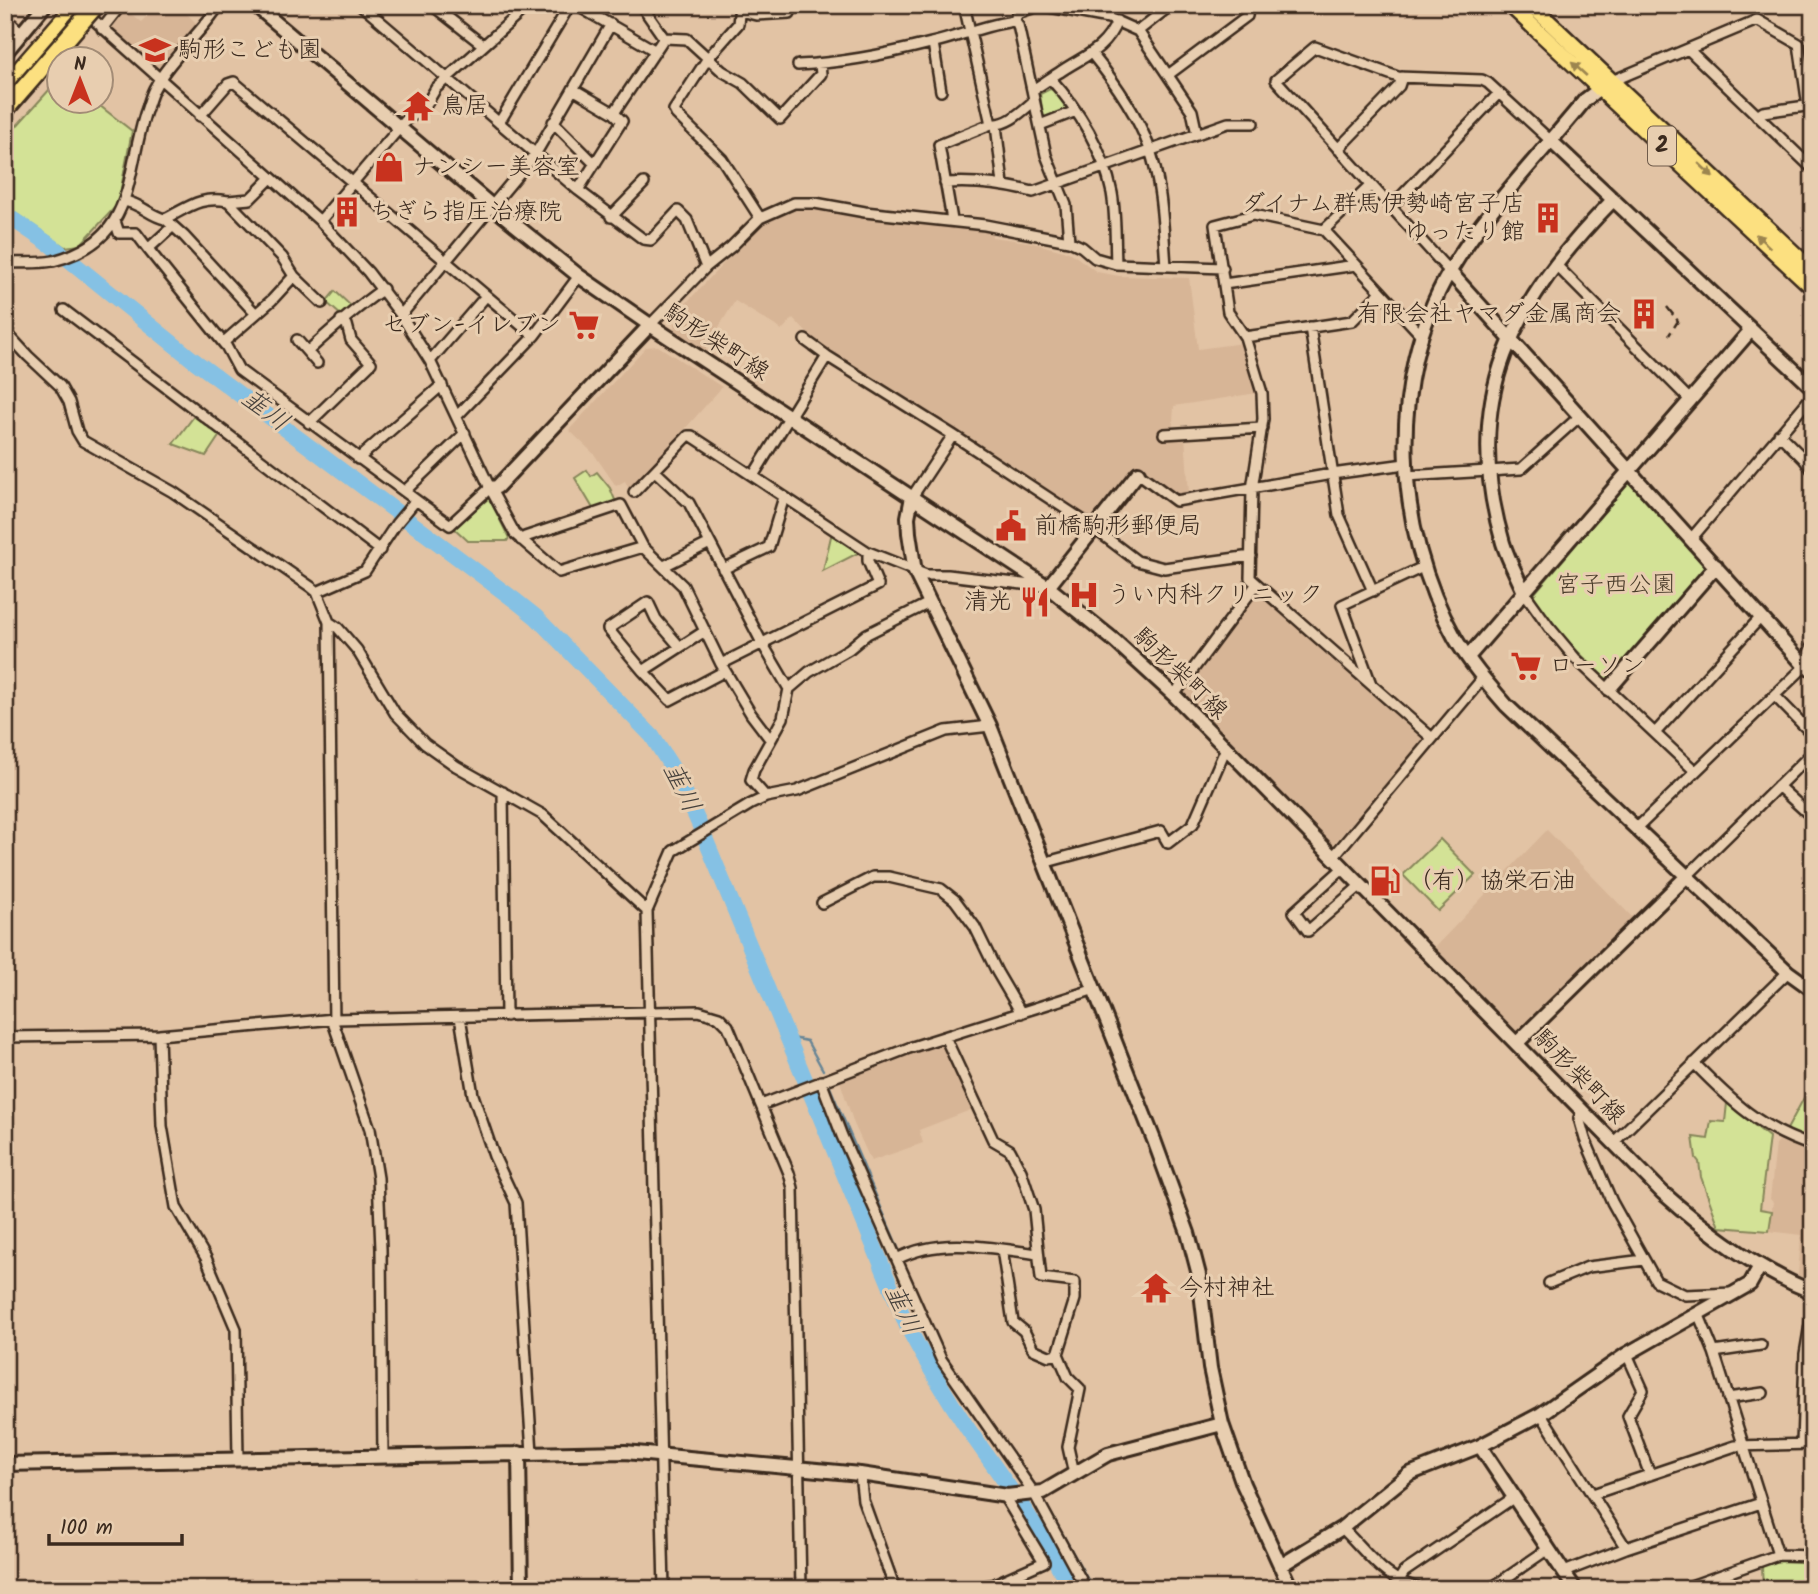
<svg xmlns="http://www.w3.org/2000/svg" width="1818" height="1594" viewBox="0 0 1818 1594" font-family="Kalam,'Klee One',sans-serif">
<rect width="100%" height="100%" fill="#e2c3a4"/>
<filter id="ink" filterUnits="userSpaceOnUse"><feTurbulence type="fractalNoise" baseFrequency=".0143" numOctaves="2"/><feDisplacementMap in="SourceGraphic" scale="14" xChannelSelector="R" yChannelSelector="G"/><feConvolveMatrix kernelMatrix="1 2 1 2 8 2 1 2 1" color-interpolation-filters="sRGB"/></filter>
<g filter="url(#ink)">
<path fill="#d7b596" d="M158,5h6l6,5 5,-5h3l20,20 -40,48 -50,-45 17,-19 16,13z
M798,206l193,24 1,7 37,5 42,11 26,19 22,4 70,2 9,71 45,-6 14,50 -83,13 -2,31 13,-1 4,58 -14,1 -41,-31 -41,55h-5l-90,-63 -168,-106 -23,-17 -14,-15 -11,12 -47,-29 -31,50 -29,-18 -2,-16 83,-88 10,-10z
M658,346l64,41 -92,104 -5,-10 -9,5 -22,-32 -25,-24 77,-83z
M1264,595l160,139 1,4 -94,109 -151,-156 71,-95z
M1547,830l86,88 -116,115 -83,-85z
M941,1044l4,2 28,63 -54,21 4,13 -52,18 -17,-37 -15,-46 66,-24z
M1779,1141l34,11v130l-15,-7 3,-40 -32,-4 4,-29 -3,-3 6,-55z"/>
<path fill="#d3e296" stroke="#87865a" stroke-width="2" d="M59,79l1,23h35l37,29 -14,73 -38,41 -15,2 -60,-41v-67z
M1050,89l7,2 13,14 -2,6 -19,8 -6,-2 -3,-23z
M335,291l16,15 -9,10 -16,-14z
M195,415l25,20 -14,21 -33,-12z
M587,470l4,6 6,-4 13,16 5,12 -1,4 -20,6 -19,-32z
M1628,483h5l72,81 1,5 -95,109 -5,1 -39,-38 -33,-43v-4z
M489,498l20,40 -2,3h-39l-14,-13z
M832,532l24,16 2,5 -35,18z
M1440,839l35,36 -37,36 -35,-36z
M1812,1083l1,1v59l-28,-10z
M1727,1103l42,34 -9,72 12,2 -3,20 -50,-4 -18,-50 -2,-15 -3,-4 -3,-21 15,2 3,-18 14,1z
M1813,1559v30h-50l-1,-23 18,-6z"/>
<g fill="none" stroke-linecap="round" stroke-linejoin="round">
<path stroke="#678595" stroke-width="2.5" d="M788,1037l19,4 16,29
M829,1085l70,165
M1047,1506l46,83"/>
<path stroke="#85c1e4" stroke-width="16" d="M5,214l47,32 140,113 324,242 20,16 116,119 26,41 22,49 207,500c19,36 39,70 61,103 36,52 75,102 102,160"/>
<g stroke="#3b2a1e" stroke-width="14">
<path id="street" d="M361,5l217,185 44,-69 -8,-8 -41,-24
M432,5l51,40
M576,5l78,45
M641,5l23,33 23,1 35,32 21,12 37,36 41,-45 -1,-10
M740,5l-2,19 -30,34 -34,52 2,4 46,45 38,59
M964,5l27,119
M740,11l16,4 34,-2
M85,12l235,209 48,51 33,43 29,46 60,127 25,46 44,38 84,-25
M5,17l17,17
M1015,21l2,-8 21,-7h6l65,12 29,13 54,80 5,23
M102,29l19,-24
M1138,31l33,-26
M933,43l8,48
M1688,49l125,120
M1092,54c22,27 45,60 57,93 13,38 14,79 17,119
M798,65c45,-2 90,-11 133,-22 28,-6 55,-19 84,-22l3,4 28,130 20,50 3,36
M1168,75l79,-59 1,-7 -3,-4
M1051,79c28,31 53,73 61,114 4,23 3,48 4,71
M1612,81l145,-61 42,24 9,62
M1032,90c10,-5 18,-12 28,-18 23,-16 45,-21 57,-51
M614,113l50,-75
M200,116l28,-32 6,-2 300,254
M1757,116l6,-4 50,-7
M553,122l42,42
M499,123l71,-118
M996,125l7,59
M1040,125l36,-14
M1338,149l61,-63 3,-9
M271,178l-21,21 -22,2 54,56 12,19 28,27
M945,183c31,-2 58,1 88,9l195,-69h25
M578,190l65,49 8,1 27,-29 9,9 19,47
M124,201c16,2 26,15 41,18 24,-12 35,-23 63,-18
M1391,207l108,-114
M611,217l33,-34
M165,219l19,17 71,77
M952,220l-13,-75 52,-21c17,2 31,-13 43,-23
M115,221l4,12h17l12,16
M320,221l87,-102 16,-9 13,-22 93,-83
M172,227l-24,22 77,96
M1324,230l47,-45
M5,263c16,-1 33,1 48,-2 82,-21 72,-81 92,-147 3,-8 5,-17 9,-25 16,-31 47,-55 65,-84
M1555,264l136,137
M1450,272l-174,-192 39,-33 83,30 84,3 6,3 63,58
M294,276l-22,24 -48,42 15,28 211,155 40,-37
M1224,284l132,-19
M64,310l316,240
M401,315l135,-162 75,-129
M650,325l56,-58 25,-20 29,-29 34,-15h21l50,9 120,13 84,16 13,6 13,11 21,6 107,4
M1310,327l29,188 34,76
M5,331l23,25 32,30 9,16 8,29 6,10 90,51 138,95 6,5 12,30 5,403 36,104 8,49 3,71 2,207
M1422,336l-98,-106 -71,-15 -38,10 13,87 17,25 17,56 1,26 -11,70 -2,89 182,160
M1245,337l107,-16 29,-29
M297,340l20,23
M805,340l22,16 126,79 134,88 50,38 27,7 87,-12
M308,351c24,-22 48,-43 75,-62
M430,361l56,-65
M457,416l77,-80 45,-60
M309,423l62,-60 -20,-23 -4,-15 -6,-5
M1164,434l98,-6
M1779,434l25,25 9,12
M358,459l84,-74
M655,471l34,32 21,40 -46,23
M1138,473l38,28 156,-27 73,-10
M753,476l74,-120
M1406,476l115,-7 59,-53
M405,491l60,-58
M634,492l54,-56h4l176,116 58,23h22l100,12
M912,497l41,-62
M1691,539l122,-144
M521,540l4,-3 96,-32 22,42 40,39 38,78 30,50 19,25
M710,543l52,100 27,46
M723,569l46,-22 15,-50
M317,592l48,-21 31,-47 20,-24
M1524,592l25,35 26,31 120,113
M329,622l9,6 19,22 38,63 30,31 31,22 87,49 104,96
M680,647l-24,-28 -8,-17 -40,27 35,42 62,-40
M721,664l157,-79 -10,-24v-9
M643,671l27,29 55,-29
M1371,684l-29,-79 81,-38
M1174,695l82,-110
M1775,696l38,39
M1655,733l106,-116
M1778,786l35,32
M503,792l3,224
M766,797l-15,-17 3,-10 29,-52 6,-29 20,-17 40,-23 18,-15 62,-31
M1636,829l165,-159 12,-26
M1333,857l150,-179
M1043,863l118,-32 7,12 25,-19 33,-76
M1343,868l-49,44 14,19 53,-46
M1687,876l126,-124
M822,903l51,-26h16l52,12 14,11 20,27 22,45 24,41
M460,1017l13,78 21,61 22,47 16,250
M159,1035l3,91 14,81 30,51 30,71 2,131
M5,1037l154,-2 176,-16 364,-8 20,6 9,9 61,147 4,15 8,401
M945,1037l48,103 17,10 11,21 13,39 7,68 34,4v17l-17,55 10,23 12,12 -12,58 6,27
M1694,1063c37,38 66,66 119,83
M821,1081l21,55 99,223 93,134 52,96
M761,1105l148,-57 183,-58
M1582,1112l-3,6 6,21 27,63 44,79 29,14 48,-2
M1613,1143l175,-171
M1002,1249l11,73 11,9 9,18 16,7 9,-2
M897,1259c43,-23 95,-11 141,-5
M1549,1283l39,-16 56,-7
M1698,1313l16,39 64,203
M1714,1352l47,-7
M1627,1354l16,36 -15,26 22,59
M1728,1398l35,-5
M1541,1414l85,134
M1802,1444l3,-90 8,-47
M860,1474l3,26 30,83 4,6
M1593,1494l142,-48 78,-2
M1342,1528c26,25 43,54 81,61
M1564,1572l62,-24 135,-45
M1399,1580l5,-8 109,-74
M664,1589l-17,-678 26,-60 78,-47 15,-7 31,-6 149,-60 44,-5
M966,1589l26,-4 52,-23 -40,-66
M1490,1589l58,-40
M1682,1589l96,-34 35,1"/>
</g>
<g stroke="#3b2a1e" stroke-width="18">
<path id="secondary" d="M255,5l237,201 87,70 71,49 398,262 67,54 59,54 488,497c45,40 95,78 151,100
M5,53l40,-48
M1605,85l-20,15c-45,56 -98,108 -135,171 -64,108 -56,259 5,367 14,24 33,46 51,67l282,267 25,18
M1551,141l262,247
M1450,272l354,393 9,5
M490,488l7,-1 153,-162
M912,497l-4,20 1,16 6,39 75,154 164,414 34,93 11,42 11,93 12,56 21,60 48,105
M1048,587l90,-114
M1524,592c-7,-16 -16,-33 -21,-49 -43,-146 10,-241 110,-343
M1468,657l283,-327
M1609,689l107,-123
M1517,1043l170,-167
M1480,1446l95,143
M519,1453l2,136
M5,1464l620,-12 235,22 147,22 36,-4 65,-38 114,-30
M1280,1566l62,-38 67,-54 71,-28 61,-32 86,-60 123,-70 10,-18"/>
</g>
<g stroke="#3b2a1e" stroke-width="19">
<path id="primary" d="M1510,5l303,283
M1531,5l282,266"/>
</g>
<g stroke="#3b2a1e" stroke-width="21">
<path id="highway" d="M5,87l71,-82"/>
</g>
<use href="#street" stroke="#e8ceb0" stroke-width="9"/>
<use href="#secondary" stroke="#e8ceb0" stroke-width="12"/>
<use href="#primary" stroke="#fce080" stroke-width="14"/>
<use href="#highway" stroke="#fce080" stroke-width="16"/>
<path stroke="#3b2a1e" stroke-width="2.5" stroke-dasharray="10 5" stroke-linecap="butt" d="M1667,307l11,14 -9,14"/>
<g stroke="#3b2a1e" stroke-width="21" stroke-linecap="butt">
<path id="highway-bridge" d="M5,110l91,-105"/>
</g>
<use href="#highway-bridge" stroke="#fce080" stroke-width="16"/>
</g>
<defs><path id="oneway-solid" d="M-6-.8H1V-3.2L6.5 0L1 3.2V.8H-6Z" transform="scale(1.75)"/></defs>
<g fill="#9c854f">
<use href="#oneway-solid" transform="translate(1579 69) rotate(-138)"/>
<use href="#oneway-solid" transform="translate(1706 170) rotate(43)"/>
<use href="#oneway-solid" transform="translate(1763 241) rotate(-137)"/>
</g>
</g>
<defs>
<g id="school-bare" transform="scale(2.415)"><path d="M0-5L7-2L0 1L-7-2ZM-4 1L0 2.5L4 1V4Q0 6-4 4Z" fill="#c8321e" stroke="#e8ceb0" stroke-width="2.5" paint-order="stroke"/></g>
<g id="temple-bare" transform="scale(2.415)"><path d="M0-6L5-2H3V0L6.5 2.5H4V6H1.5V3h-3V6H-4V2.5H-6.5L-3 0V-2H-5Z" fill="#c8321e" stroke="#e8ceb0" stroke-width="2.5" paint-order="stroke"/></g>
<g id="shop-bare" transform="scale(2.415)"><path d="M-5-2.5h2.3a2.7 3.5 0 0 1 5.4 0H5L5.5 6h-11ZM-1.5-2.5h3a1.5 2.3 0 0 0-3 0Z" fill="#c8321e" stroke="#e8ceb0" stroke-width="2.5" paint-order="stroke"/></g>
<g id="building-bare" transform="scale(2.415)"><path d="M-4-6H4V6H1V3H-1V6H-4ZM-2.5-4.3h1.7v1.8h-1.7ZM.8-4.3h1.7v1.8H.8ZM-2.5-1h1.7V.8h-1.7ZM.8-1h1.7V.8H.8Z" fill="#c8321e" stroke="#e8ceb0" stroke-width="2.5" paint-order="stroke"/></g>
<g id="supermarket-bare" transform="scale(2.415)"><path d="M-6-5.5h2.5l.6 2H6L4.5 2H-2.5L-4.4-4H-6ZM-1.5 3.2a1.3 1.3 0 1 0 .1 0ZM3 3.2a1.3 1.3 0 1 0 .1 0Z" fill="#c8321e" stroke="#e8ceb0" stroke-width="2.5" paint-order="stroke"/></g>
<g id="civic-bare" transform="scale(2.415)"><path d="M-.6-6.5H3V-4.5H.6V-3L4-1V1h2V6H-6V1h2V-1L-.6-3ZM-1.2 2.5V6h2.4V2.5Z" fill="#c8321e" stroke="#e8ceb0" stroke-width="2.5" paint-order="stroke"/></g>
<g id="hospital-bare" transform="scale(2.415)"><path d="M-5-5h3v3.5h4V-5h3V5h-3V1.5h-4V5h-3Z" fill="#c8321e" stroke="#e8ceb0" stroke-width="2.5" paint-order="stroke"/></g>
<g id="restaurant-bare" transform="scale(2.415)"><path d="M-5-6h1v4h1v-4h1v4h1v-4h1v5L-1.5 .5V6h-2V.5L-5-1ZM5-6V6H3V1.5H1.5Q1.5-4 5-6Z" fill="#c8321e" stroke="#e8ceb0" stroke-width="2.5" paint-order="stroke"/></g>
<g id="fuel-bare" transform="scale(2.415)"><path d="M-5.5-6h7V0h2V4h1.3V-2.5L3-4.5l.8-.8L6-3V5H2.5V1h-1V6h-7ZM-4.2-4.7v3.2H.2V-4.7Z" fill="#c8321e" stroke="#e8ceb0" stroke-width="2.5" paint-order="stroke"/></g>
</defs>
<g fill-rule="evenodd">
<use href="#school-bare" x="155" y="50"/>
<use href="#temple-bare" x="418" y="106"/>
<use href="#shop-bare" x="389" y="167"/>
<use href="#building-bare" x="347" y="212"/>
<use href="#building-bare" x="1548" y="218"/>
<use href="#building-bare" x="1644" y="314"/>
<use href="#supermarket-bare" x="584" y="325"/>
<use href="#civic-bare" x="1011" y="526"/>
<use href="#hospital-bare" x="1084" y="595"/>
<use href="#restaurant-bare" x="1035" y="602"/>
<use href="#supermarket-bare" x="1526" y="666"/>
<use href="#fuel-bare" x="1385" y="881"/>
<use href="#temple-bare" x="1156" y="1288"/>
</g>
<g text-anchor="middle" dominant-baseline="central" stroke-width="6" stroke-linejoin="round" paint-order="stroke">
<rect fill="#e8ceb0" stroke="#6f5b4a" stroke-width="2" x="1648" y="126.5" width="28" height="39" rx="5"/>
<g font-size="23" font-weight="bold" fill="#3b2a1e">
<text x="1662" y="146">2</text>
</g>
<g font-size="24" fill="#3b2a1e" stroke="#e8ceb0" text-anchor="start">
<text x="178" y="50">駒形こども園</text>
<text x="441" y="106">鳥居</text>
<text x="412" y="167">ナンシー美容室</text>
<text x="1525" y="204" text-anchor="end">ダイナム群馬伊勢崎宮子店<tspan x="1525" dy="28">ゆったり館</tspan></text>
<text x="370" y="212">ちぎら指圧治療院</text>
<text x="1621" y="314" text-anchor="end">有限会社ヤマダ金属商会</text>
<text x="561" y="325" text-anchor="end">セブン-イレブン</text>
<text x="1034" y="526">前橋駒形郵便局</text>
<text x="1107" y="595">うい内科クリニック</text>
<text x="1012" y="602" text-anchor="end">清光</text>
<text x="1549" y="666">ローソン</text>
<text x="1408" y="881">（有）協栄石油</text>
<text x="1179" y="1288">今村神社</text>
</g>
<g font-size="24" fill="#3b2a1e" stroke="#e8ceb0">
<text transform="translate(716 343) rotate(33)">駒形柴町線</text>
<text transform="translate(1180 674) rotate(44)">駒形柴町線</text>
<text transform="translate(1579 1077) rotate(46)">駒形柴町線</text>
</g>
<g font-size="24" fill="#4a3c2a" stroke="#e8ceb0">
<text x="1616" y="585">宮子西公園</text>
</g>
<g font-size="26" font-style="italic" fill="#46413c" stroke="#e8ceb0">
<text transform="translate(265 411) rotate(37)">韮川</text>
<text transform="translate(681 788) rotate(64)">韮川</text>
<text transform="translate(902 1310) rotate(65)">韮川</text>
</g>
</g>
<rect width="1818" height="1594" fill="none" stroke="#e8ceb0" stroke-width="28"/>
<rect x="14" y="14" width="1790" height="1566" fill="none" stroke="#3b2a1e" stroke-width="2.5" filter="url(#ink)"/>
<g transform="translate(80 80)"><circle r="33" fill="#e8ceb0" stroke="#a38c76" stroke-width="2"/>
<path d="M0-5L12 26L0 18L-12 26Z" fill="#c8321e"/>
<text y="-10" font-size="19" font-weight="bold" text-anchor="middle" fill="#3b2a1e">N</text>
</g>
<path d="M49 1534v10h133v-10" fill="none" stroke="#3b2a1e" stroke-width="3.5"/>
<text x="60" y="1534" font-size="21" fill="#3b2a1e" stroke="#e8ceb0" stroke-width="5" paint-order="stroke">100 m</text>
</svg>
